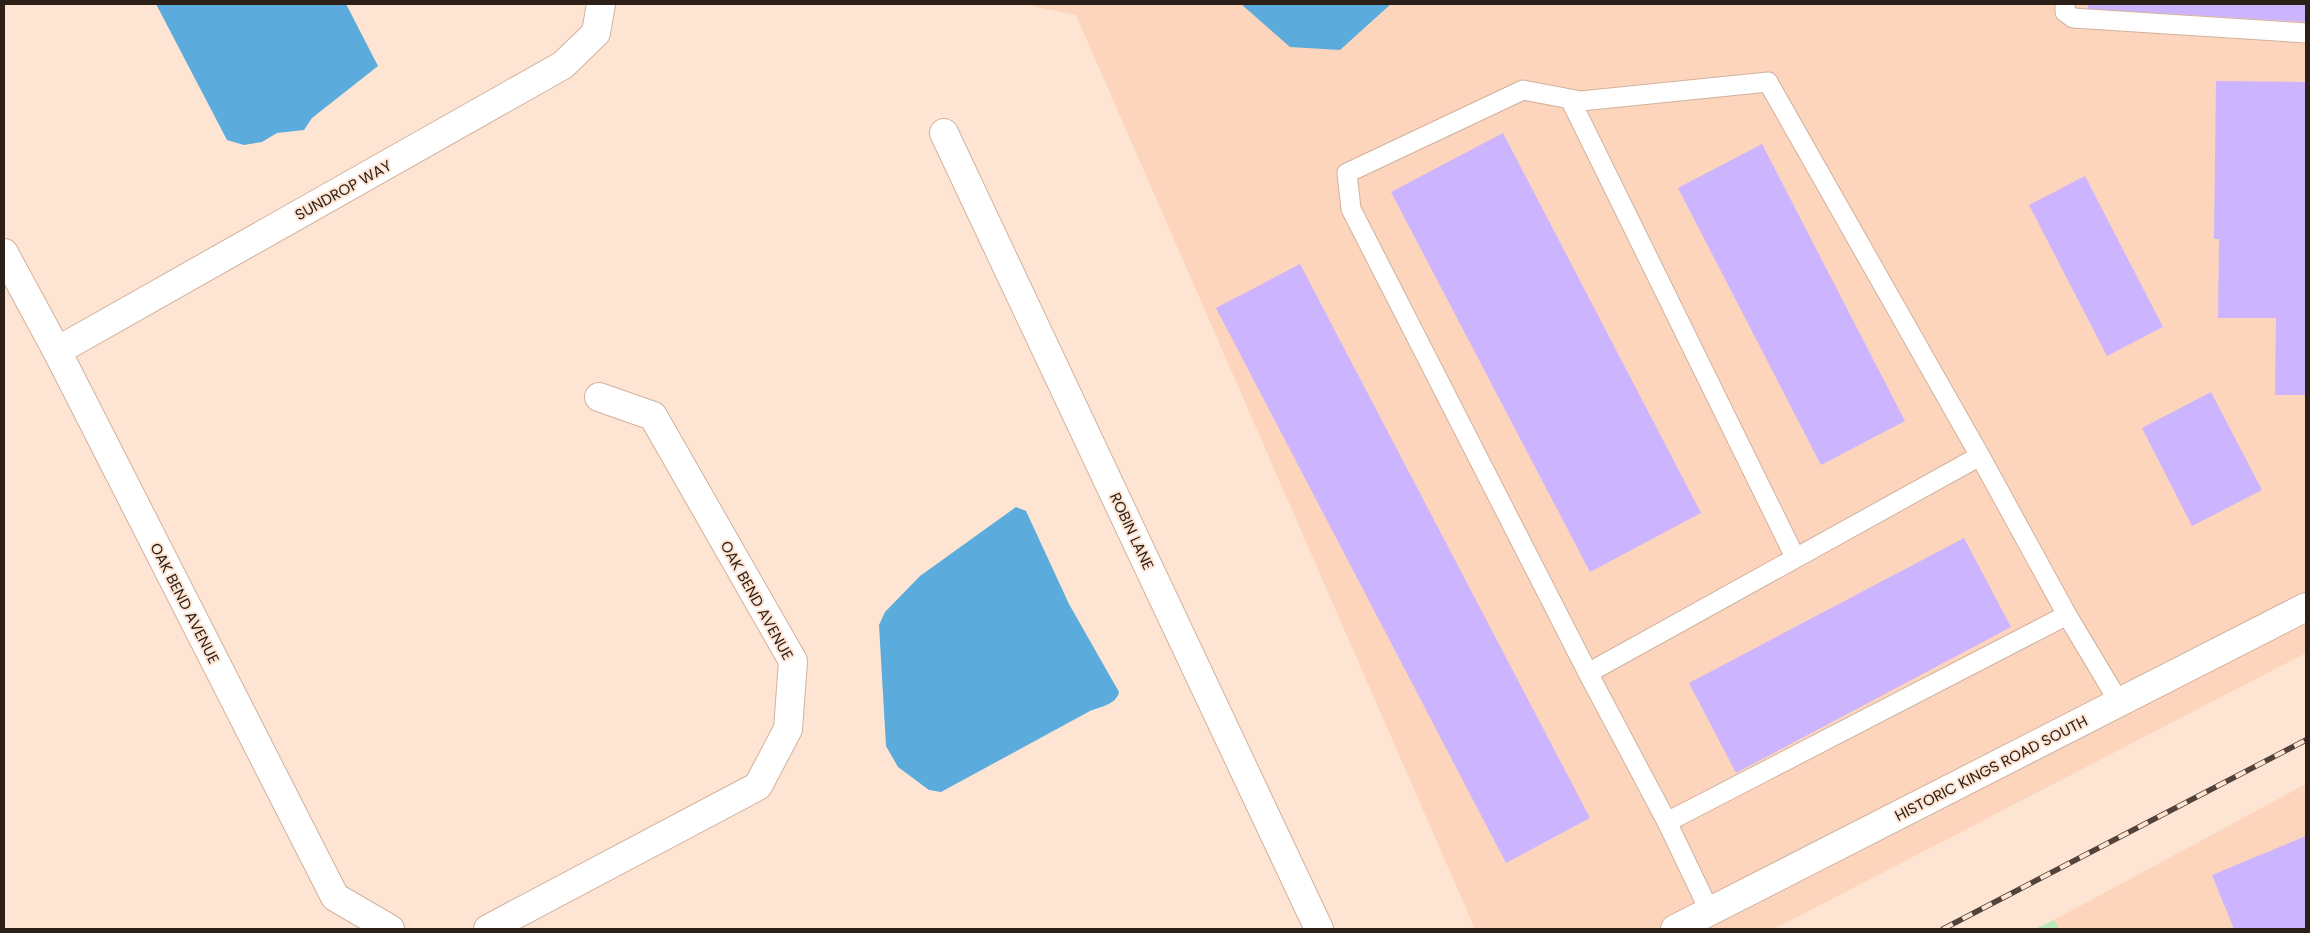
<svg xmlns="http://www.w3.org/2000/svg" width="2310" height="933" viewBox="0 0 2310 933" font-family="Poppins,sans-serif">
<rect width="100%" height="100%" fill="#fee4d3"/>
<path fill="#fcd5bc" d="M1022,4h1284v649l-532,276h-299l-399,-914z
M2306,784v145h-247l-5,-9z"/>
<path fill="#bae7b6" d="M2054,920l5,9h-24z"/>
<path fill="#5bacdc" d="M156,4h190l32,62 -66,52 -8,12 -27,3 -15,9 -18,3 -17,-5z
M1241,4h150l-51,46 -50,-3z
M1016,507l10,4 43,93 50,88c-2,12 -19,15 -29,19l-149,81 -12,-2 -31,-23 -12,-21 -7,-121 6,-13 35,-36z"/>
<path fill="#cdb4ff" d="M2088,4h218v18l-218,-13z
M2216,81l90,1v313h-31l1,-77h-58l1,-79h-5z
M1503,133l198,380 -111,59 -199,-380z
M1762,144l143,277 -84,44 -143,-277z
M2085,176l78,151 -56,29 -78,-151z
M1300,264l290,554 -84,45 -290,-555z
M2211,392l51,98 -70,36 -50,-98z
M1964,538l47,89 -275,146 -47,-90z
M2306,836v93h-72l-22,-54z"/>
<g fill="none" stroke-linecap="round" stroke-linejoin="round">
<g stroke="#d1b29e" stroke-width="21">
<path id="service" d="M2065,4v8l8,6 233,15
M1570,99l225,458
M1588,673l392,-217
M1667,822l400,-207
M1710,912l-43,-90 -79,-149 -237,-464 -4,-36 176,-83 58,11 187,-19 212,374 87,159 52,87"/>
</g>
<g stroke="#d1b29e" stroke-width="30">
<path id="minor" d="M944,133l375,796
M4,253l53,98 278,546 55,32
M57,351l506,-286 33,-32 5,-29
M488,929l270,-143 30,-57 5,-68 -140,-245 -54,-19
M1675,929l631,-322"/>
</g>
<use href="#service" stroke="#fff" stroke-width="19"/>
<use href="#minor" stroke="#fff" stroke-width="28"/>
<g stroke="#52433a" stroke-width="5.5">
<path id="rail" d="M1943,929l363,-189"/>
</g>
<use href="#rail" stroke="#fee4d3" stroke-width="4" stroke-dasharray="11" stroke-linecap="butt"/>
</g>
<g text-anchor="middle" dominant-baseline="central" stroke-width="4" stroke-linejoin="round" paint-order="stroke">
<g font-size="15" fill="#2b1f17" stroke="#fee4d3">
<text transform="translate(343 190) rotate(-29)">SUNDROP WAY</text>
<text transform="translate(1132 531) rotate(65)">ROBIN LANE</text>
<text transform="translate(757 600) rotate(61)">OAK BEND AVENUE</text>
<text transform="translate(185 603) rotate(63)">OAK BEND AVENUE</text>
<text transform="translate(1991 768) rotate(-27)">HISTORIC KINGS ROAD SOUTH</text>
</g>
</g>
<rect width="2310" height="933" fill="none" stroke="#2b1f17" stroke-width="10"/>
</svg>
